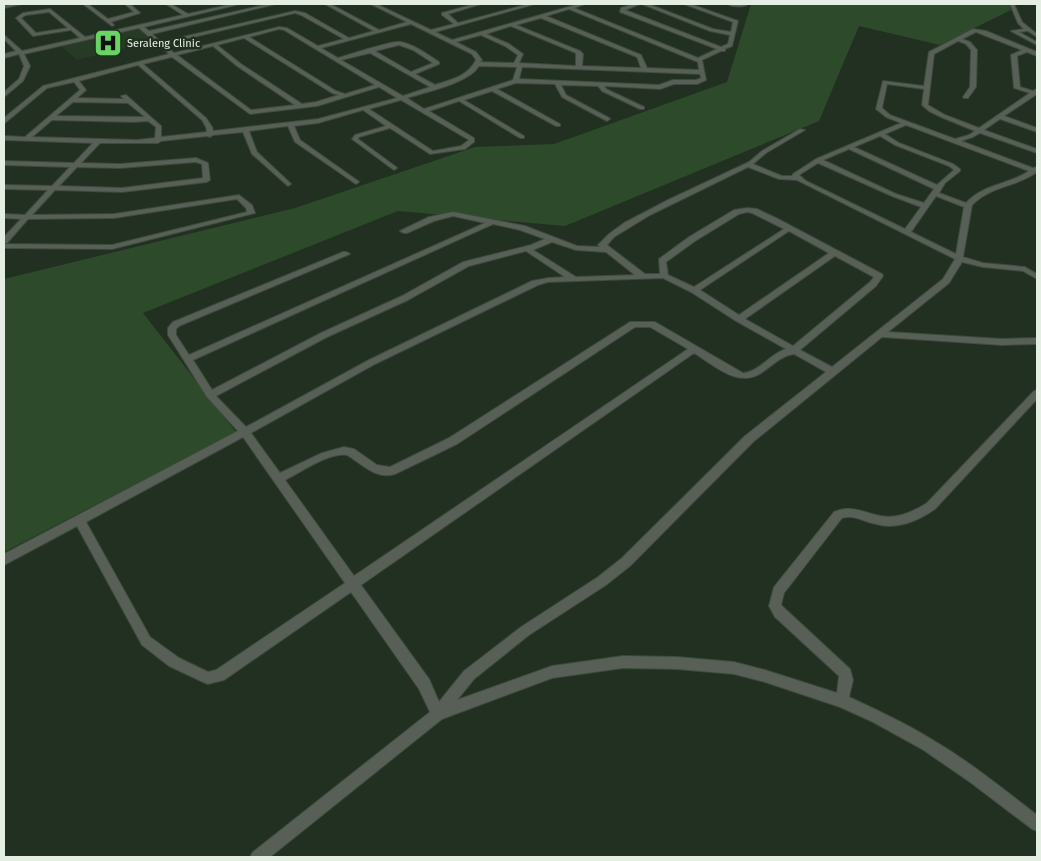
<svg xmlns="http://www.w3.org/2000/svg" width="1041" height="861" viewBox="0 0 1041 861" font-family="'Fira Sans',sans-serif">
<rect width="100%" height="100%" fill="#213020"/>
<path fill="#263a25" d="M135,29l6,1 14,11 -78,19 -16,-14z"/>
<path fill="#2d4a2b" d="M751,4h258l2,6 -71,35 -81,-19 -40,95 -254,105 -167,-15 -255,102 93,119 -232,120v-273l291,-71 180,-61 79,-3 173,-62z"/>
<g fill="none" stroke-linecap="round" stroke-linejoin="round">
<g stroke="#3c4b3b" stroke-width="2">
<path id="minor" d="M14,4h8l-18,4v-2z
M83,4h5l20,15 26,-7 -9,-8h5l10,9 -29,9 3,3 -2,1z
M166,4h5l17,10 45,-10h7l-96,23 5,4 120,-27h7l-124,30 9,8 134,-31 10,2 44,25 25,-7 -49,-27h5l49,26 28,-8 -36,-18h5l55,26 23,-6 -12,-9v-2l33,-9h6l-33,10 10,9 71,-19h6l-100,28 17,8 127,-36h6l-11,4 124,50 19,-9 -97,-37 1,-4 13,-4h6l-15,6 96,37 7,-3 2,-9 -20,-4 -68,-27h6l65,25 18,3 2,-10 -49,-18h6l48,17 -6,25 -7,3v2h-4l-19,9 4,20 -9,4h-23l-14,5 -56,-3 2,3 38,18v2h-4l-38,-18 -4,-5 -37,-1 5,10 43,23 1,1 -3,2 -45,-24 -7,-13 -39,-1 -19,6 63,35v2h-4l-64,-35 -28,9 60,36v2h-4l-61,-37 -30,10 45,27v4l-9,7 -35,5 -40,-26 -31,9 -1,2 38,28 1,1 -3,2 -42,-31 3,-4 31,-9 -23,-16 -45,13 -24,3 6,14 58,41 1,1 -3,2 -61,-42 -7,-16 -39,5 8,21 33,31 1,1 -3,2 -36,-32 -9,-22 -30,3 -3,2 -3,-1 -46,5 -3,2h-58l-19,20 39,1 76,-6 12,5 2,17 -3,2 -85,10 -67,-2 -23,25 82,-1 125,-19 13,10 3,8 -143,36 -108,-1v-4l108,1 135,-33 -1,-4 -9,-9 -123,19 -86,1 -21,24h-3v-6l17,-18 -17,-1v-4l21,1 23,-25 -44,-1v-4l48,1 18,-19 -66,-2v-4l70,2 19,-20 -89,-3v-4l21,1 55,-47 -6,-8 -27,6 -41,34 -2,1v-5l39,-32 126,-32 -30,-26 -115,26 6,12 -7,15 -19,16v-5l15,-13 5,-13 -5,-12 -15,4v-4l12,-3 -12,-12v-4l18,16 58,-13 -9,-8 -38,6 -17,-18 7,-5 27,-4 35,28 98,-22zM569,9l129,53 1,8 -52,-2 -6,-13 -95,-39zM49,12l19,16 -32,5 -15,-15 5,-3zM295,13l6,2 43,24 -26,7 -31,-18 -8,-1 -105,26 -10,-9zM541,18l96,39 4,11 -59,-2 1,-12 -3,-3 -64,-26zM411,24l61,30 4,6c-9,17 -24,19 -41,25l-20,-11 24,-10v-2c-12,-8 -24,-17 -38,-20 -8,-2 -52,13 -63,16l-17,-10zM511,26l65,27v13l-57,-3 4,-9 -14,-10 -23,-10zM279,29l5,1 91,55 -30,9 -9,-3 -87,-54zM481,35l24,11 13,9 -4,8 -34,-1 2,-2 -6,-8 -20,-10zM244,38l88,55 7,2 -23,7 -14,2 -61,-40 -24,-19zM399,45l14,5 20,13 -22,9 -36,-21zM213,46l24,20 58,39 -44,5 -74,-55zM370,53l60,34 -27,9 -62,-36zM172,57l78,57 67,-8 62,-19 18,11 -79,21 -105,12 -1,-4 -6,-9 -63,-54zM138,65l64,55 4,7 1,5 -46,5v-11l-35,-31 -5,1 3,3 -47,-1 9,-8 -7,-9zM479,66l38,1 -4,13 -89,29 -17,-11c19,-6 62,-15 72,-32zM522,67l178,7 1,4 -5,2h-23l-14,5 -140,-6zM401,100l68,40 -8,6 -28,5 -64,-42zM73,102l55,1 17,14 -89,-1zM52,120l82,2 14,-1 8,6 -1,11 -18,2 -105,-3zM196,162l6,2 1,14 -81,10 -63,-2 18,-19 43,1z
M728,4h18l1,1c-4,2 -16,2 -19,-1z
M1010,4h4l8,18 15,12v3l-9,-6 -9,1 18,10v3l-26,-14 13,-2 -6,-6z
M973,29l13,2 51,21v4l-10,-4 -10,4 3,31 13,4 4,-2v5l-33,22 33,12v4l-37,-13 -16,11 53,19v4l-57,-20 -7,4 -12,4 72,27 4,-1v5c-20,15 -47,14 -65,33l-9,52 20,6 42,4 12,7v5l-14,-8 -40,-4 -21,-5 -13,21 -61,49 114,7 35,-1v6l-35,1 -120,-8 -129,105 -123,124 -24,19 -77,50 -55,44 -17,21 95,-34 71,-10 54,1 57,5 31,8 72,23 2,-17 -64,-59 -6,-11 5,-19 60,-75c16,-7 26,-1 42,3 19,5 35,-2 51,-12l107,-112 3,-1v9l-102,110c-17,12 -38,21 -59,15 -12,-2 -22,-10 -34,-6l-58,75 -3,12 69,64 3,11 -4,17c28,13 56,26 82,42 38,22 72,50 106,76v16l-5,-2 -62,-47 -48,-33 -49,-27 -33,-15 -75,-25 -31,-8 -57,-5 -54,-1 -71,10 -110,41 -172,138h-20l3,-5 177,-140 -11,-23 -68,-97 -127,88 -16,4 -5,-2 -34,-16 -27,-21 -65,-119 -73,39v-11l234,-123 -31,-34 -39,-62v-7l5,-6 170,-70h3l4,2 -171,72 -3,3v6l13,20 296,-132 -32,-7 -19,5 -27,12h-3l-4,-2 29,-14 24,-5 72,14 52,20 23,1 -2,-2 11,-11 15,-11 44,-23 81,-38 13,-11 38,-22 5,1 -39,23 -13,11 29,12h10l1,-2 23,-15 85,-36 -15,-6 -10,-8 7,-28 41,5 5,-34zM976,32l46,18 -11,5 3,33 16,5 -51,35 -34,-13 -17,-10 6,-51 24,-13 8,3 5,6 -1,37 -7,10 1,1h4l8,-11 1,-37 -7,-8 -8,-3zM887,84l37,5 -2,16 7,6 12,6 34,14 -6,4 -14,4 -65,-24 -8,-7zM906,125l123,46c-21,14 -46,13 -63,32l-27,-10 6,-10 15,-12v-2l-7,-5 -54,-21 -14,-9zM880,136l15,9 54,21 5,4 -17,15 -83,-38zM849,149l85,40 -10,14 -28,-9 -73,-34zM818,163l74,33 29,11 -16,22 -99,-48 -7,-6zM748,167l31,12 18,1 158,79 -12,20 -111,88 -32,-17 76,-64 7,-10 -1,-2 -104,-55 -21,-10 -10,-1 -13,2 -45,27 -30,22 1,15h-15l-38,-29 7,-8 36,-22zM936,196l28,11 -8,47 -45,-22zM747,212l5,1 32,16 -90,58 -26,-12 -2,-13 29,-21 44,-27zM493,224l27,6 25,9 -14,6 -68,17 -61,34 -81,37 -109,57 -19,-30zM789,231l40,22 -90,62 -39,-25zM552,242l24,8 30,2 29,23 -59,2 -43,-27zM526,251l39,26 -17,1 -16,3 -163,79 -123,67 -30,-31 111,-59 81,-37 61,-34zM835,256l39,21 -4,5 -77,64 -48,-27zM663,278l28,14 45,29 50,28c-16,5 -27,23 -43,24l-88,-51h-25l-181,116 -59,29 -13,-2 -23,-16 -10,-2 -22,6 -42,20 -29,-40 124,-69 163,-79 10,-3zM635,327h15l38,22 -334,227 -69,-96c16,-8 44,-28 62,-25 15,9 29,25 48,19l62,-30zM694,353c21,13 46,37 70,18 10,-7 17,-15 30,-17l32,18 -81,64 -123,122 -24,19 -77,50 -57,44 -25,31 -10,-23 -68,-94zM243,437l102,146 -129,87 -8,2 -29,-14 -29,-21 -64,-115z"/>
</g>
<use href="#minor" fill="#585f57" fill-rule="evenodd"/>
</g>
<defs>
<g id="hospital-square" transform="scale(1.4375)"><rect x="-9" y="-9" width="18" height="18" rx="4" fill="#69d464" stroke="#213020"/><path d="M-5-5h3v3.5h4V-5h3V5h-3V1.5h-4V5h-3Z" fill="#111"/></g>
</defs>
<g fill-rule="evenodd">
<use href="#hospital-square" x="108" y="43"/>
</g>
<g text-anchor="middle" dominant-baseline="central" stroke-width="5" stroke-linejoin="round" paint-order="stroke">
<g font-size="11" fill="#e4eee3" stroke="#213020" text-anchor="start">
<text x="127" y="43">Seraleng Clinic</text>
</g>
</g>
<rect width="1041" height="861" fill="none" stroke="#e4eee3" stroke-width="10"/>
</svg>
